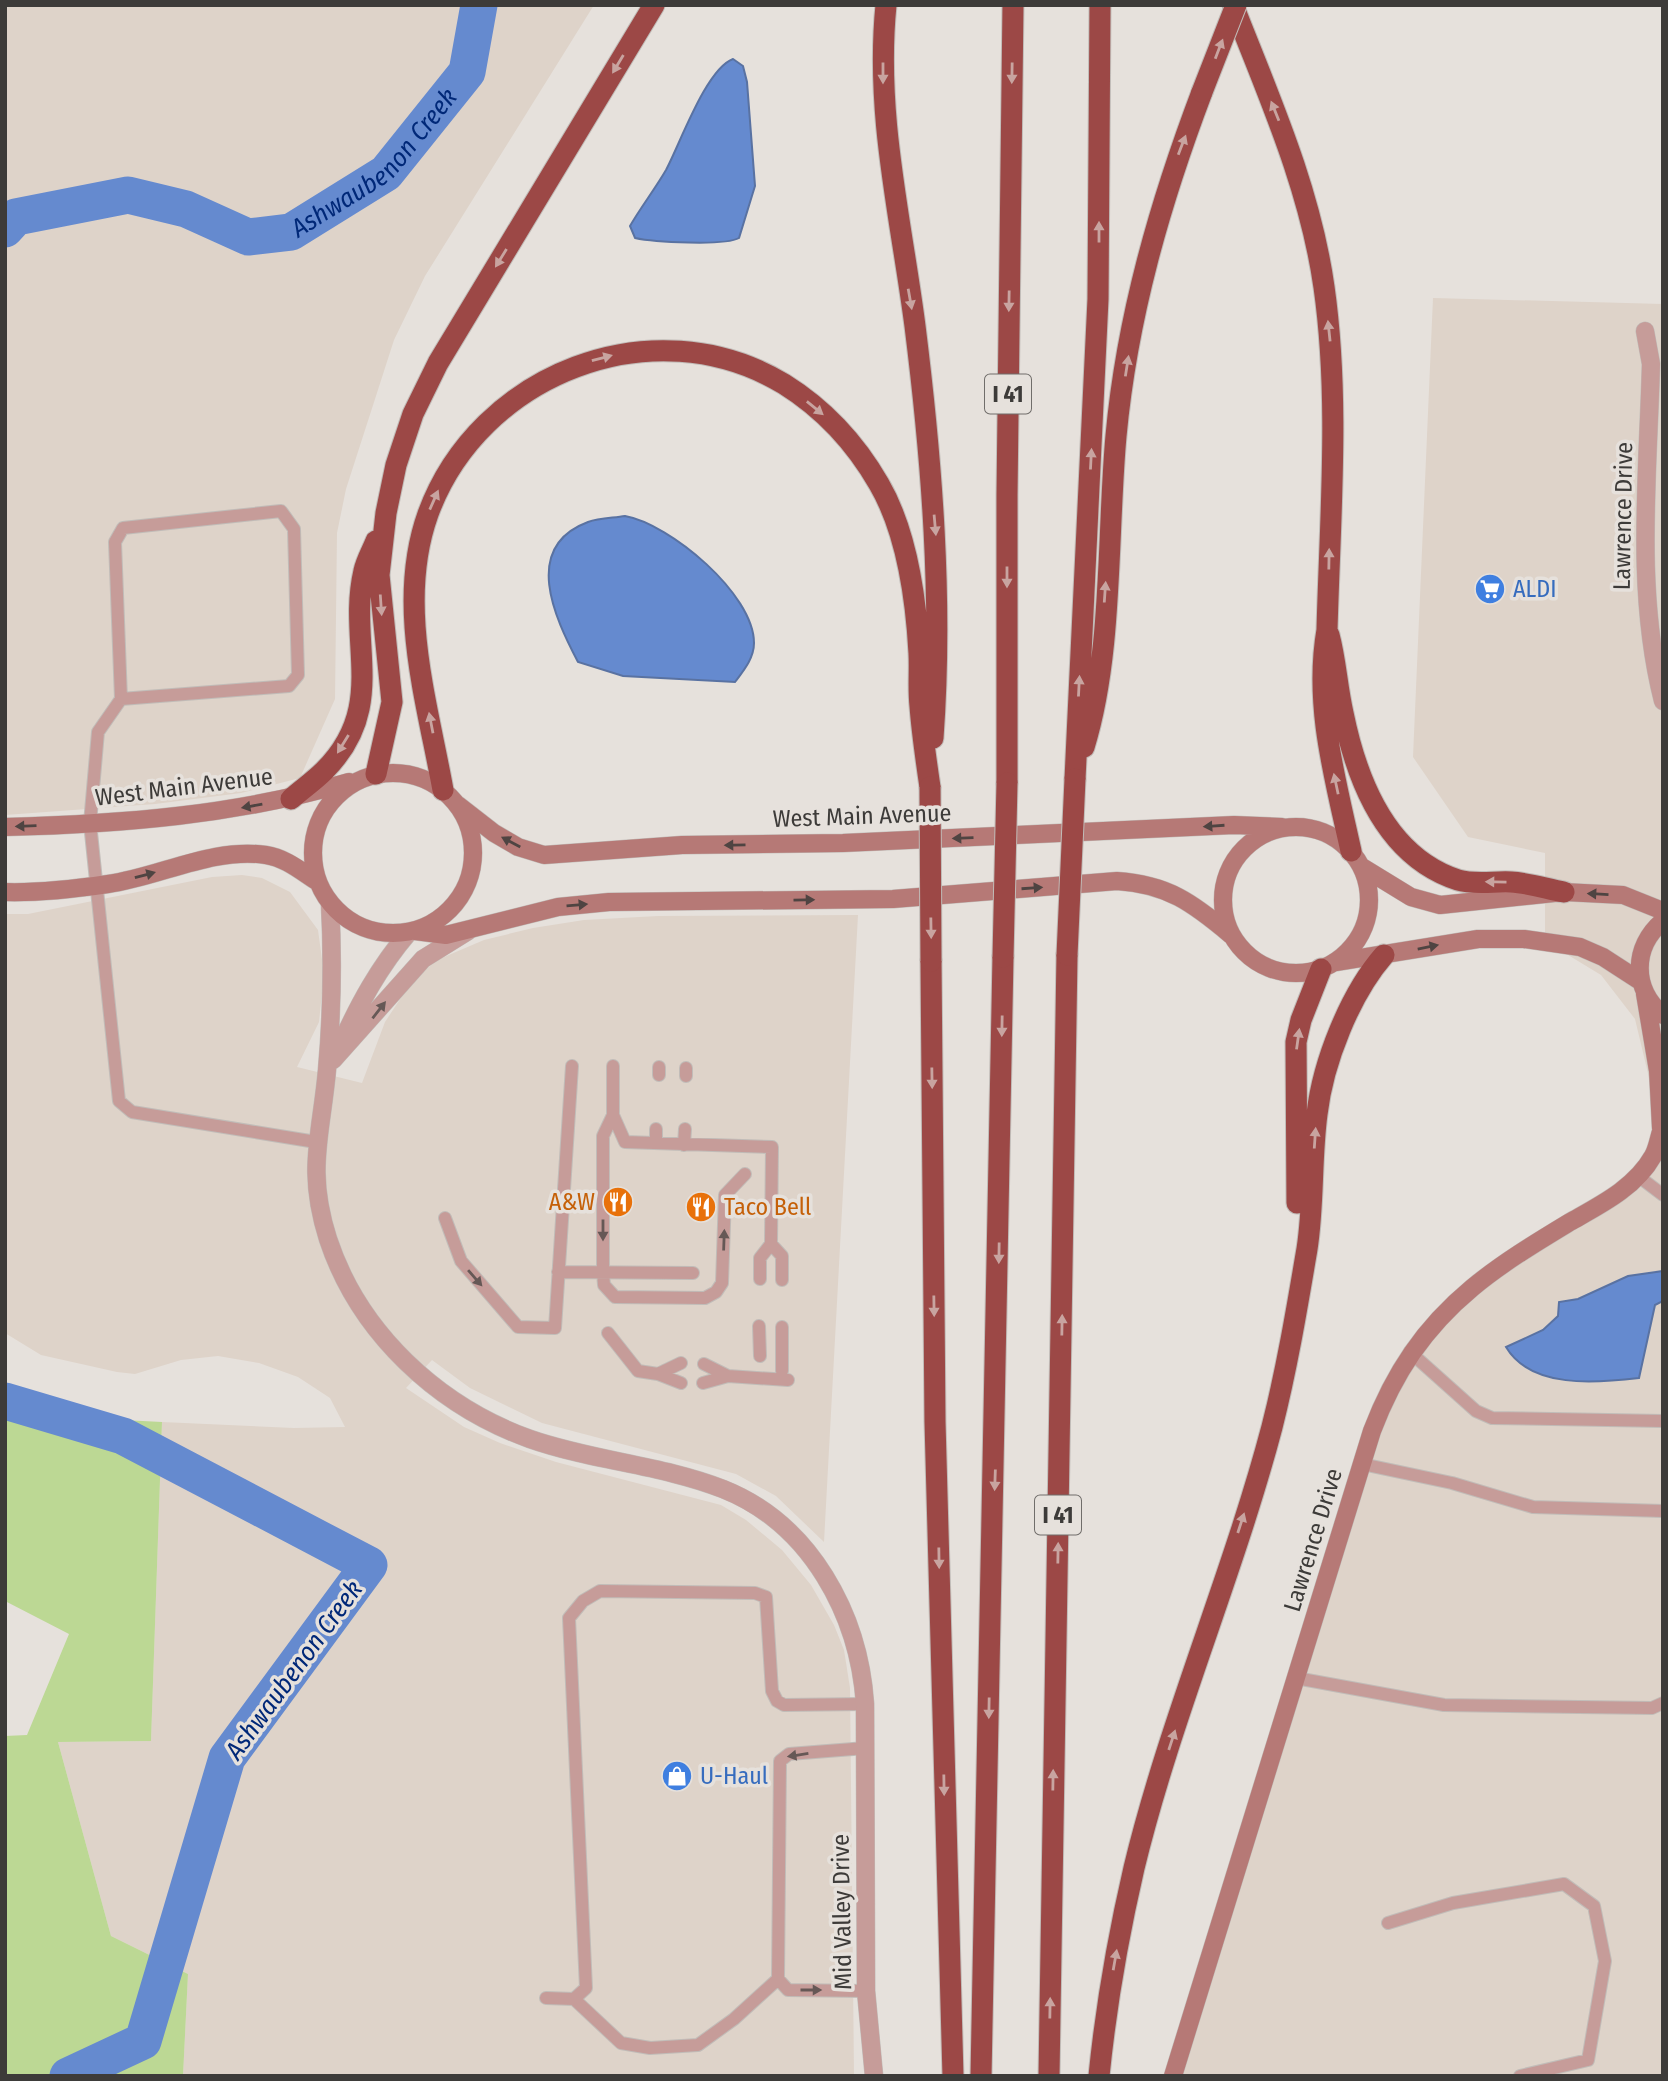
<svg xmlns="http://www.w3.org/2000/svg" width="1668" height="2081" viewBox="0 0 1668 2081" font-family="'Fira Sans Condensed',sans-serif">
<rect width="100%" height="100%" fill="#e6e1dc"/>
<path fill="#ded3c9" d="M5,5h589l-169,271 -31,64 -48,149 -9,44 -2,166 -35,79 -59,15 -86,11 -150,11z
M1433,298l230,6v1772h-490l199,-645 67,-113 199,-142 23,-48 -26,-109 -34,-44 -56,-34v-88l-77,-16 -55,-80z
M242,875l20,3 28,14 28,38 6,44 -5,48 -22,45 65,16 23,-61 27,-41 25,-21 47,-20 49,-12 51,-8 74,-4 200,-1 -34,627 -48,-46 -40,-22 -194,-51 -72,-35 -38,-28 -26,28 58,39 36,16 56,19 165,43 25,15 36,30 29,35 23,40 10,25 6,38 4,388h-671l5,-102 -77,-38 -53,-194 93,-1 11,-319 132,6 51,-1 -15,-29 -32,-21 -39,-14 -41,-7 -37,4 -46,14 -18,-2 -76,-17 -36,-22v-419h23l184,-37z"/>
<path fill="#bcd894" d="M5,1414l157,8 -11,319 -93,1 53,194 77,38 -5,102h-178v-340l22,-1 42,-101 -64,-33z"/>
<path fill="#658acf" stroke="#5972a2" stroke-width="2" d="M733,59l10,7 4,16 8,104 -16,52c-14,8 -86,4 -104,0l-5,-12c11,-19 25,-37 36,-56 14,-26 40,-101 67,-111z
M625,516c45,8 129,78 129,127 0,15 -10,27 -19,39l-112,-6 -45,-14c-23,-44 -57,-115 10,-140 11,-4 25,-4 37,-6z
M1663,1271v30l-8,4 -16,73c-43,5 -108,11 -133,-31l37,-17 15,-14 1,-14 19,-3 50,-23z"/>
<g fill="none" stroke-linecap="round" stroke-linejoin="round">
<g stroke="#658acf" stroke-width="37">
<path id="s1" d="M5,229l11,-12 112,-22 58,14 62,28 43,-5 95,-59 81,-101 12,-67"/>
<path d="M5,1401l118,35 246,129 -142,193 -84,283 -75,35"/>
</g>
<g stroke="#c1bcb8" stroke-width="14">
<path id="lane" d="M121,699l-6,-157 8,-14 158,-17 13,18 4,146 -9,11 -168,13 -23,33 -8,91 29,278 13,11 184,30
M613,1066v49l12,27 147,5 -1,97 -11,14v21
M659,1075v-8
M686,1076v-8
M613,1115l-10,21v137l1,12 11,12 90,1 11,-6 6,-9 3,-88 20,-21
M656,1143v-14
M684,1145l1,-16
M1638,1176l25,19
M445,1218l16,43 57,66 37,1 17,-262
M771,1244l11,12v24
M558,1272l135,1
M759,1326l1,30
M782,1327v44
M608,1333l30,38 20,3 23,-11
M1410,1352l66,59 16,7 171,3
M704,1364l24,12 60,4
M658,1374l23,9
M703,1383l25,-7
M1362,1464l90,19 81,24 130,4
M1296,1678l148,27 208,3 11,-5
M866,1748l-77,6 -9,7 -2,218 10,11 78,1
M1388,1923l65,-20 111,-19 30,22 11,55 -17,99 -68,16
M546,1998l28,1 12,-11 -17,-370 14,-17 17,-10 155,2 11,4 6,94 5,10 7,4 81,-1
M574,1999l47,44 29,5 48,-3 36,-26 44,-40"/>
</g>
<g stroke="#c1bcb8" stroke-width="19">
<path id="street" d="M1645,331l6,33c-3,112 -16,227 12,337
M330,903c3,56 2,111 -3,167 -6,67 -21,100 1,169 31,94 110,167 202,200 63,22 132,26 193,50 88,35 136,126 142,215l1,287 8,85
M340,1046c19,-42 39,-79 69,-114
M333,1060l90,-101 45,-28"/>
</g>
<g stroke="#c1bcb8" stroke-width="19">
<path id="secondary" d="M313 853a80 80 0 1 1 160 0a80 80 0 1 1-160 0Z
M458,805l36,28 24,14 26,8 138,-10 161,-2 391,-18 48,2
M1223 900a73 73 0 1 1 146 0a73 73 0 1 1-146 0Z
M5,827c117,-3 232,-12 344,-45
M1362,867l49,30 29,8 124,-13 59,3 40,16
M5,892c34,1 69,-3 103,-8 52,-7 104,-37 158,-29 20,3 36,17 52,27
M1663,921c-31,26 -31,68 0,94
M415,931l31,4 112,-28 51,-5 284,-3 224,-18c50,3 76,22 114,54
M1336,962l142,-23h46l56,8 23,10 37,24
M1645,994l13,77 3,57
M1173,2076l199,-645c22,-58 52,-103 100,-143 30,-25 65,-46 98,-66 30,-17 65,-34 83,-66 5,-9 6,-21 10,-30"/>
</g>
<g stroke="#c1bcb8" stroke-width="23">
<path id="highway" d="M886,5c-11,110 15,213 29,321 17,136 28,275 18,412
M1233,5c36,92 77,183 91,282 16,112 6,230 3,343 -13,75 8,148 24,221
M1329,635c7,26 8,52 14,78 14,69 44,144 115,167 16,5 37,1 53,2 18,1 36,7 53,10
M1084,747c29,-93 23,-212 32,-311 11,-119 44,-233 86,-344
M376,774l16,-72 -13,-127 7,-62 10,-48 17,-51 25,-51 216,-358
M1075,779l23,-480 2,-294
M1007,783v-288l6,-490
M443,790c-16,-89 -47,-187 -15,-276 51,-140 225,-209 356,-130 40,25 72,60 95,100 28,48 37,114 40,169 1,18 -1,35 1,53 2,27 6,54 10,81
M291,799c10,-9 23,-18 33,-28 65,-65 23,-128 40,-200 2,-10 8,-20 12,-30
M931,961l4,461 18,654
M1297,1203l-1,-161 5,-22 20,-51
M981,2076l22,-1119
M1049,2076l18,-1121
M1099,2076c7,-70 19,-139 35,-208 36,-149 99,-293 138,-441 15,-59 25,-119 35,-178 7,-44 4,-90 10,-135 6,-52 33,-120 67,-159"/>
</g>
<use href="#lane" stroke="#c69c99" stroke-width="12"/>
<use href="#street" stroke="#c69c99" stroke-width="18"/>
<use href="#secondary" stroke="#b67976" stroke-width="18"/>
<use href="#highway" stroke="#9c4846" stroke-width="21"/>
<g stroke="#c1bcb8" stroke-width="23" stroke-linecap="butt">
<path id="highway-bridge" d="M1202,92l34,-87
M930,787l1,174
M1067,955l8,-176
M1003,957l4,-174"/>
</g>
<use href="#highway-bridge" stroke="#9c4846" stroke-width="21"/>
</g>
<defs><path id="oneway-solid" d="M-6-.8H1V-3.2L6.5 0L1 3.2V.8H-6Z" transform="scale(1.75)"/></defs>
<g fill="#c8a4a0">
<use href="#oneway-solid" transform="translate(1219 49) rotate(-69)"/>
<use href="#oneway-solid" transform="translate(618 64) rotate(121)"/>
<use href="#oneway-solid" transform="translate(883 73) rotate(90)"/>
<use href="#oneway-solid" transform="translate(1012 73) rotate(91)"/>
<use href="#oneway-solid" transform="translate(1275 111) rotate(-112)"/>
<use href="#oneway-solid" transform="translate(1182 145) rotate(-69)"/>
<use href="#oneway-solid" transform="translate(1099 232) rotate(-90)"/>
<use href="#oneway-solid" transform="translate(501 258) rotate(122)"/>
<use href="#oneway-solid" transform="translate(910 299) rotate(80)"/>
<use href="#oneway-solid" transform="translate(1009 301) rotate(91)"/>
<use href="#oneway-solid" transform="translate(1329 331) rotate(-96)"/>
<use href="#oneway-solid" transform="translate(602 358) rotate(-15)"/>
<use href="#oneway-solid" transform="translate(1127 366) rotate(-81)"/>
<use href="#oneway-solid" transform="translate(815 408) rotate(39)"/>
<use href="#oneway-solid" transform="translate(1091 459) rotate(-87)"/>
<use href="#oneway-solid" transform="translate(434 500) rotate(-66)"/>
<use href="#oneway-solid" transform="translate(935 525) rotate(85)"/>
<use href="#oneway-solid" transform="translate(1329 559) rotate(-89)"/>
<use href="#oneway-solid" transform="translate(1007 577) rotate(90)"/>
<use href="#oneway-solid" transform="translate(1105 592) rotate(-86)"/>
<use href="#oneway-solid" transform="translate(381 605) rotate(86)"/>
<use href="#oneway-solid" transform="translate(1079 686) rotate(-87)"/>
<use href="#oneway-solid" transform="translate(431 723) rotate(-101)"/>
<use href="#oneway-solid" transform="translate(343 744) rotate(122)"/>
<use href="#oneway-solid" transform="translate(1336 784) rotate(-102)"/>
<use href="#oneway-solid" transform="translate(1496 882) rotate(-179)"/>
<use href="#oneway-solid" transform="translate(931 928) rotate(89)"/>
<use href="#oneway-solid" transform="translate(1002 1026) rotate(91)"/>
<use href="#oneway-solid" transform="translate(1298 1039) rotate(-82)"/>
<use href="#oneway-solid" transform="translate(932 1078) rotate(89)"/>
<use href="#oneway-solid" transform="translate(1315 1138) rotate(-86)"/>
<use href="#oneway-solid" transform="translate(999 1253) rotate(91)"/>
<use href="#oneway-solid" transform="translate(934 1306) rotate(89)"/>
<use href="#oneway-solid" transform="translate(1062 1325) rotate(-89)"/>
<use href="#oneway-solid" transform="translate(995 1480) rotate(92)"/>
<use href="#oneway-solid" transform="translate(1241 1523) rotate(-72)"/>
<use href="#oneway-solid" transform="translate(1058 1553) rotate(-89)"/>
<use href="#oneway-solid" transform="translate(939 1558) rotate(89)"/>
<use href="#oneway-solid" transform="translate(989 1708) rotate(91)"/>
<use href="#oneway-solid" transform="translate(1172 1740) rotate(-72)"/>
<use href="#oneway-solid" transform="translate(1053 1780) rotate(-89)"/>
<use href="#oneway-solid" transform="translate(944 1785) rotate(89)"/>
<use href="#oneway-solid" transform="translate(1115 1960) rotate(-80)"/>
<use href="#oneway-solid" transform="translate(1050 2008) rotate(-89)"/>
</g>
<g fill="#4f4442">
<use href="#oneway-solid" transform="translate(252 806) rotate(170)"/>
<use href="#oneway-solid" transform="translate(26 826) rotate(178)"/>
<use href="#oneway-solid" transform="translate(1214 826) rotate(176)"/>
<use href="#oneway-solid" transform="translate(963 838) rotate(178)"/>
<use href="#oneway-solid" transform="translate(511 842) rotate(-152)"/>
<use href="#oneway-solid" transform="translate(735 845) rotate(179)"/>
<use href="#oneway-solid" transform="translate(145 875) rotate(-15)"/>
<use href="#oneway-solid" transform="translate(1032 888) rotate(-4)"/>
<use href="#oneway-solid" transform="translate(1598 894) rotate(-177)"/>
<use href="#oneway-solid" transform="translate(804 900) rotate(-1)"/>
<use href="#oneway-solid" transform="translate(577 905) rotate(-5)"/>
<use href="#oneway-solid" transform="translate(1428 947) rotate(-11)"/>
</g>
<g fill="#665856">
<use href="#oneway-solid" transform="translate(379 1010) rotate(-52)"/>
<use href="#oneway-solid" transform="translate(603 1230) rotate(90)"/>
<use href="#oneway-solid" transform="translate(724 1240) rotate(-88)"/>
<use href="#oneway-solid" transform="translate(475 1278) rotate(49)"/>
<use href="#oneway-solid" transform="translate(798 1755) rotate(171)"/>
<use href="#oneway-solid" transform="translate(811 1990)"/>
</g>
<defs>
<g id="supermarket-disc" transform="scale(1.575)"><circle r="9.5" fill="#3f7fe0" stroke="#e6e1dc"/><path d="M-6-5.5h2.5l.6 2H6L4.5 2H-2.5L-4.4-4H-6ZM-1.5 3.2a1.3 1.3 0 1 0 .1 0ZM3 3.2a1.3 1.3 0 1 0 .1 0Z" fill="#fff"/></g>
<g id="restaurant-disc" transform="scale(1.575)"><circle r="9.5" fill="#e8710a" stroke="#e6e1dc"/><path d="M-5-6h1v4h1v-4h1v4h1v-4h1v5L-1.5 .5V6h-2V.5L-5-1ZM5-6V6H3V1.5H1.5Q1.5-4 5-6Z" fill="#fff"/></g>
<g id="shop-disc" transform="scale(1.575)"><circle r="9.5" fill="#3f7fe0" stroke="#e6e1dc"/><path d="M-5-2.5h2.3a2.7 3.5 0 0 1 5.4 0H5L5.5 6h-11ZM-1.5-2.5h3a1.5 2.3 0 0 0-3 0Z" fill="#fff"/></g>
</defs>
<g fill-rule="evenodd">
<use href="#supermarket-disc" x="1490" y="589"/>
<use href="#restaurant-disc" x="618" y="1202"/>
<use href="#restaurant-disc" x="701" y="1207"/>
<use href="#shop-disc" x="677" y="1776"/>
</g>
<g text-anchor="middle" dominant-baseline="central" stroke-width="7" stroke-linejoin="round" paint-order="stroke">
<g fill="#e6e1dc" stroke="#706d6a" stroke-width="2">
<rect x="985" y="374.5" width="46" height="39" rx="5"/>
<rect x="1035" y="1495.5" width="46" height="39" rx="5"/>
</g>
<g font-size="23" font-weight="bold" fill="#3d3b39">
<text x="1008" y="394">I 41</text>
<text x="1058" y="1515">I 41</text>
</g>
<g font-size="24" fill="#3d3b39" stroke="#e6e1dc">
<text transform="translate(1623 516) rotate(-89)">Lawrence Drive</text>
<text transform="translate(184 787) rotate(-7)">West Main Avenue</text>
<text transform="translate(862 816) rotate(-2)">West Main Avenue</text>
<text transform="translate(1313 1540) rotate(-73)">Lawrence Drive</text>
<text transform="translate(842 1912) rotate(-91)">Mid Valley Drive</text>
</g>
<g font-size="24" fill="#366cbe" stroke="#e6e1dc" text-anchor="start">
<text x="1513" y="589">ALDI</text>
<text x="700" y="1776">U-Haul</text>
</g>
<g font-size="24" fill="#c56008" stroke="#e6e1dc" text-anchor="end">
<text x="595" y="1202">A&amp;W</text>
<text x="724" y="1207" text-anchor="start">Taco Bell</text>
</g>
<g font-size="26" font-style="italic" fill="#002878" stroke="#e6e1dc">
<text stroke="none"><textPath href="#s1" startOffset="411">Ashwaubenon Creek</textPath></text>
<text transform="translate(294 1670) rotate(-54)">Ashwaubenon Creek</text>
</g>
</g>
<rect width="1668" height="2081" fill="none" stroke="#3d3b39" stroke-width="14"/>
</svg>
